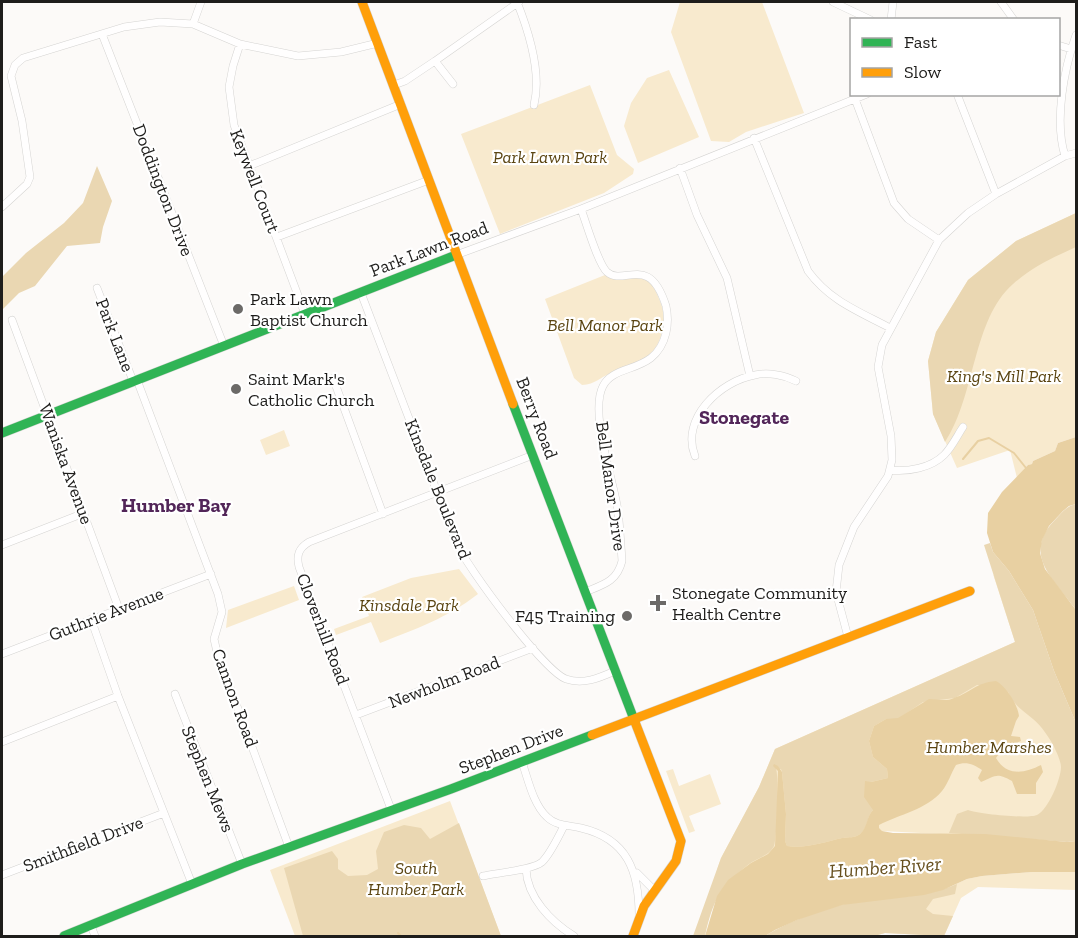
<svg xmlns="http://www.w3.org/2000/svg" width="1078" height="938" viewBox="0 0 1078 938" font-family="'Zilla Slab',serif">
<rect width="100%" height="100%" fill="#fcfaf8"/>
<path fill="#f8eace" d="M680,2h82l42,111 -58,19 -17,10 -18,-1 -40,-109z
M669,70l30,67 -61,26 -14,-37 7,-23 16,-25z
M590,85l27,70 17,14 -1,5 -29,19 -104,41 -39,-100z
M1076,213v224l-18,6 -3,8 -22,10 -1,3 -4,1 -11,13 -7,-28 -53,18 -24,-54 -5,-53 8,-29 32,-52 48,-39z
M605,275c14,10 30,-4 43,6 6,4 9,13 12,20 4,10 5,20 2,31 -7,29 -27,31 -51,41 -12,5 -15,11 -29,12l-8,-7 -29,-79z
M284,430l6,16 -24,9 -6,-15z
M459,569l19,25c-31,24 -62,35 -98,49l-9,-21 -35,13 -2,-6 35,-13 -7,-19 49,-19z
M993,574l83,149v118l-194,-10 -165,65v-26l4,-12 38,-71 16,-38 240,-107z
M294,586l5,14 -73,28 2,-18z
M673,769l6,17 31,-12 11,30 -32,12 6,15 -6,2 -23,-62z
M450,801l51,135h-206l-25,-66z
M1076,872v18l-98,-3 -17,11 -17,38 -59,-3 -11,3h-109l178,-46 24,-11 15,-3 50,-4z"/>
<path fill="#ead7b2" d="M97,166l15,35 -9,26 -3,16 -33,3 -32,40 -16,7 -17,17v-33l24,-24 38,-30 19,-20z
M1076,213v34c-22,10 -44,20 -63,37 -41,36 -37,111 -68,158l-12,-28 -5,-53 8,-29 32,-52 48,-39z
M1076,504v106c-20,-28 -55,-55 -22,-89 7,-7 12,-15 22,-17z
M990,543l3,9 16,19 24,39 21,61 22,52v118l-9,1 -118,-9 8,-19 11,-4c10,4 60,9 69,5 11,-5 24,-36 24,-48 0,-5 -4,-14 -6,-18 -4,-9 -14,-24 -22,-30 -10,-9 -19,-13 -25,-27l-31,-7 -22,13 -32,4 -25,17h-12l-12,7 -5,15 4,16 14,12 1,9 -17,4 2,28c-7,7 -4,17 -13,24 -5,4 -11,3 -18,4 -17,4 -37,11 -55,8l-2,-5 1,-27 -4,-42 -1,-3h-5c3,6 1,71 -2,77 -5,10 -17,12 -25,18 -29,23 -36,36 -44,72h-12l28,-78 38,-71 16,-38 240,-107 -31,-97z
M459,823l42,113h-198l-19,-68 48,-17 6,8v10l10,7 19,-1 11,-6 -2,-18 8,-19 20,-7 17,3 9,11z
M957,884l-2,10 -22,5 -7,10 7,5 20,2 -9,20 -59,-3 -11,3h-109c24,-15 63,-30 91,-34 34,-5 69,-4 101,-18z"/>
<path fill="#e8d0a2" d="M1076,437v67l-7,2 -6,5 -14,15 -7,14 -2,13 5,16 31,41v113l-22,-52 -21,-61 -24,-39 -16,-19 -6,-19 1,-20 14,-21 26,-27 4,-1 1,-3 22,-10 3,-8z
M996,681c10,5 22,24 23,35l-3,5 -5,15 9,1 1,4 -18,7 -7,10c11,19 29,15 45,7l2,7 -7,11v11h-19l-5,-13c-16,-9 -16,-5 -31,1l-3,-4 4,-8c-9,-6 -16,-9 -26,-5 -5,8 -8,19 -14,26 -16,19 -42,23 -63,34v3l3,3 11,2 92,1 82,8 9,-1v31h-44l-50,4 -15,3 -24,11 -19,5 -82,10 -45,15 -22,10 -10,6h-60l12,-40 11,-16 23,-17 17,-9 7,-8 3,-75 -5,-5 1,-2 4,2 4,6 4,42 -1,27 2,5c18,3 38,-4 55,-8 7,-1 13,0 18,-4 8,-7 6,-17 13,-24l-9,-13 1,-16 6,1 17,-4 -1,-9 -14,-12 -4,-16 5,-15 12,-7 12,-1 31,-19c8,0 17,3 25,-1 18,-6 21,-15 42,-17z"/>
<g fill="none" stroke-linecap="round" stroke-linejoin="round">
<path stroke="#e8d0a2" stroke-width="2" d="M963,459l15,-18 11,-3 25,15 12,15
M398,933l3,3"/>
<g stroke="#d5d4d2" stroke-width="8">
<path id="street" d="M517,2c12,30 25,70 17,103
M833,2l38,18
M1001,2l13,18
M891,20l2,-18
M193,24l8,-22
M102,34l122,312
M240,44l-7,22 -4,21 5,38 71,189
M1058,45l13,4
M435,61l18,23
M394,85l11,-4 30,-20 84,-59
M957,94l39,100
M855,99l39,104 14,16 31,21
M754,138l54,133c22,30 50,40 82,57
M1065,156c-11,-35 -1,-87 11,-121
M249,166l152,-62
M680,168l17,47 30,63 23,98
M2,207l25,-23 3,-7 -8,-56 -11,-45 4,-11 8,-7 101,-31 36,-5 33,2 47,20 58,12 43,-4 37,-9
M581,209c5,13 17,55 26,63 17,15 42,-20 59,34 2,9 2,18 0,27 -10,42 -51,29 -63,53 -14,27 11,95 15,125 2,17 3,34 4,50 -5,21 -20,24 -37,31
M277,237l152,-57
M456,255l125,-46 286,-115
M97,288l36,93
M361,293l96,251c10,23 87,127 109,135 17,6 33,-1 49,-8
M12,320l107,289
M333,378l50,136
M137,380l81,214 4,18 -8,27 3,13 72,195
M695,456c-15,-37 25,-75 60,-81 13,-3 29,0 41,6
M890,470c18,2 41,-2 54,-15 8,-8 13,-19 19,-28
M2,545l82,-32
M91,619l27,77 74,188
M848,637l-12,-45 3,-27 15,-38 34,-51 4,-16 -1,-24 -13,-69 4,-22 57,-105 29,-27 28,-19 69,-38 11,-3
M2,654l209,-80
M175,694l67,170
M356,715l177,-67
M2,742l116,-46
M522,762c6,17 11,42 25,55 9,9 22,8 34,11 47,11 58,44 58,87
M391,809l-92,-242c-3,-12 0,-19 10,-25l224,-87
M526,869c1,28 25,53 48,67
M637,873l17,17
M2,875l162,-62
M483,876c13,-3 50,-6 59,-14 9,-9 16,-25 22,-36
M91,926l4,10"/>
</g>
<g stroke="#d5d4d2" stroke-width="10">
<path id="fast" d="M513,404l122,318
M2,433l454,-178
M64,936l178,-72 209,-75 141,-54"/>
</g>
<g stroke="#d5d4d2" stroke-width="10">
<path id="slow" d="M362,2l151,402
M592,735l378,-144
M633,936l11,-30 32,-45 5,-20 -46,-119"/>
</g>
<use href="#street" stroke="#fffefe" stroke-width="7"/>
<use href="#fast" stroke="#30b455" stroke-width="9"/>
<use href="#slow" stroke="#ff9f0a" stroke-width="9"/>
</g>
<g fill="#6c6a68" stroke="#fff" stroke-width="2">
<circle cx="238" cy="309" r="6"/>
<circle cx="236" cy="389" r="6"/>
<path d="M655 594h6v6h6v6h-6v6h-6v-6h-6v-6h6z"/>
<circle cx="627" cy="616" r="6"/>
</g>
<g text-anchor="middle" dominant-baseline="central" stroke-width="4.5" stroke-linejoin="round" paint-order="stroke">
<g font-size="18" font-style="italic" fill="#5b4512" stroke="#fff">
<text x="550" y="157">Park Lawn Park</text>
<text x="605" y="325">Bell Manor Park</text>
<text x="1004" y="376">King's Mill Park</text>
<text x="409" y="605">Kinsdale Park</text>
<text x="989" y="747">Humber Marshes</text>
<text x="416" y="868">South<tspan x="416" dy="21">Humber Park</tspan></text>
</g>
<g font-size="18" fill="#1e1d1b" stroke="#fff">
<text transform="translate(255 181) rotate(69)">Keywell Court</text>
<text transform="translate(163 190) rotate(69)">Doddington Drive</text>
<text transform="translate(429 249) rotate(-21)">Park Lawn Road</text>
<text transform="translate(115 335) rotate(69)">Park Lane</text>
<text transform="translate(537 418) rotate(69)">Berry Road</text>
<text transform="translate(66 464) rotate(70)">Waniska Avenue</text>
<text transform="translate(611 486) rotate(82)">Bell Manor Drive</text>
<text transform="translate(438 489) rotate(68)">Kinsdale Boulevard</text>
<text transform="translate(106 614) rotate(-21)">Guthrie Avenue</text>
<text transform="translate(323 629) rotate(69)">Cloverhill Road</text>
<text transform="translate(444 682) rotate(-21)">Newholm Road</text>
<text transform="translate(235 698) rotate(70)">Cannon Road</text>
<text transform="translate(511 749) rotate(-21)">Stephen Drive</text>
<text transform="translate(208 779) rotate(68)">Stephen Mews</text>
<text transform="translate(83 844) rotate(-21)">Smithfield Drive</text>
</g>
<g font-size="18" fill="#1e1d1b" stroke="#fff" text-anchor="start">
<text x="250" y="299">Park Lawn<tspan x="250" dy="21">Baptist Church</tspan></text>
<text x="248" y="379">Saint Mark's<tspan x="248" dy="21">Catholic Church</tspan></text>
<text x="672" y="593">Stonegate Community<tspan x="672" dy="21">Health Centre</tspan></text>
<text x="615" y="616" text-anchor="end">F45 Training</text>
</g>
<g font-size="20" font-weight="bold" fill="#522659" stroke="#fff">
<text x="744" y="417">Stonegate</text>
<text x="176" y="505">Humber Bay</text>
</g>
<g font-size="20" font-style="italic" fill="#67501f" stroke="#fff">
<text transform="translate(885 867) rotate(-4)">Humber River</text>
</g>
</g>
<rect width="1078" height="938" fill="none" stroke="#1e1d1b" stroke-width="6"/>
<rect x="850" y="18" width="210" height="78" fill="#ffffff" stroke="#a5a5a4" stroke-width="1.5"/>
<rect x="862" y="38" width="30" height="9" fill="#30b455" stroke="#a5a5a4" stroke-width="1.5"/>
<text x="904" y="48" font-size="18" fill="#1e1d1b">Fast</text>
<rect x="862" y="68" width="30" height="9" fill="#ff9f0a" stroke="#a5a5a4" stroke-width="1.5"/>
<text x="904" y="78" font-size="18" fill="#1e1d1b">Slow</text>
</svg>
